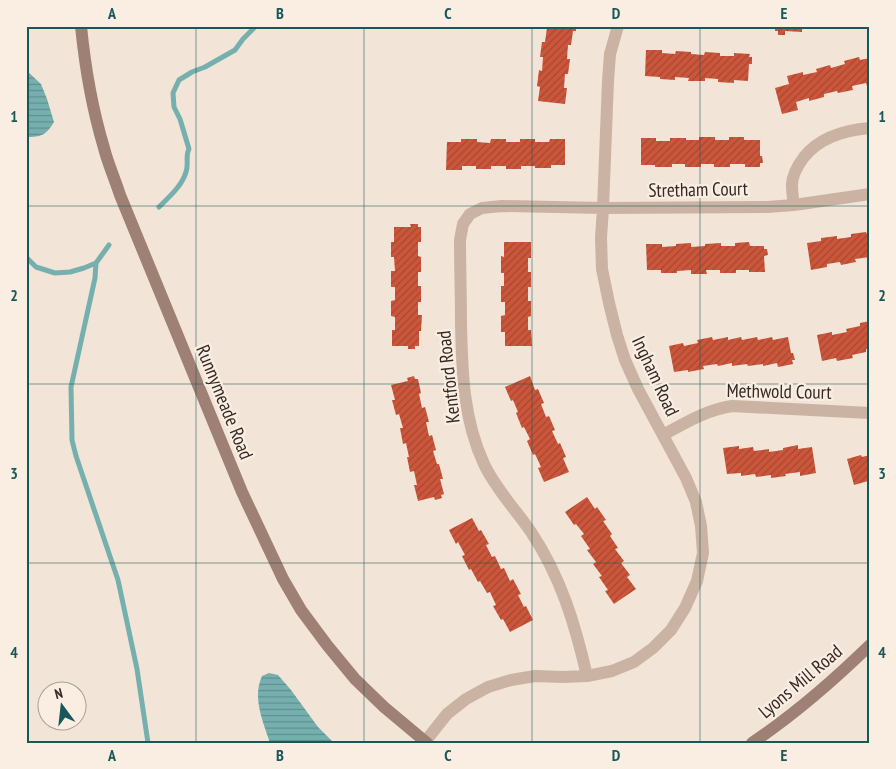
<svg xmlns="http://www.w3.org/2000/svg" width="896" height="769" viewBox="0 0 896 769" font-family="'PT Sans Narrow',sans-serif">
<defs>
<pattern id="water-rules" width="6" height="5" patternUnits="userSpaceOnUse" patternTransform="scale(1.25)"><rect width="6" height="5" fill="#75b0af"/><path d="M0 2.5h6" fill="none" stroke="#618f8e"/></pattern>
<pattern id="building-hatch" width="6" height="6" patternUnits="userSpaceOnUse" patternTransform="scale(1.25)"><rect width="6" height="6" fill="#cc563b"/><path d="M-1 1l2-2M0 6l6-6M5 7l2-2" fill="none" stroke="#a64731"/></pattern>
</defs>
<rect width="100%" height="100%" fill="#f2e4d7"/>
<path fill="url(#water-rules)" d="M26,70l15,14 6,15 7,23c-8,13 -12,15 -28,15z
M269,673l9,2 13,15 27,37 16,16h-64c-7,-22 -18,-45 -8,-67z"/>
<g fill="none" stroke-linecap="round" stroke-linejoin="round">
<path stroke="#75b0af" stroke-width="5" d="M159,207c10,-10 23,-21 27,-35 3,-8 -1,-16 3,-23l-9,-30 -6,-12 -1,-14 6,-13 13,-8 13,-5 30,-17 8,-11 13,-13
M26,257l10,10 19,6 15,-1 14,-4 12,-5 13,-18
M96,263l-1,15 -24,109 1,53 4,16 42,124 19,89 11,74"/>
</g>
<path fill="url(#building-hatch)" d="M549,26h27v5h-3l-2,14h-3l-1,14h3l-2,15h-3l-1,14h3l-2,16 -27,-3 2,-14 -3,-1 2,-16 3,1 1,-14h-3l2,-15h3l2,-14h2z
M775,26h27v6l-17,-1v4h-7v-4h-3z
M646,50h16v3l13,1 1,-3 15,1v2l13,1 1,-3 15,1v3h14v-3l16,1 -1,3h3v7h-3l-1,17 -14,-1v3l-16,-1v-3l-13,-1v3h-17l1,-3 -14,-1v3l-15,-1v-2l-15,-1z
M859,57l1,3 10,-2v27l-3,1 -1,-3 -14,3 1,4 -15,3 -1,-2 -13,3v3l-15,4v-3l-13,4 2,8 -16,4 -7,-26 14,-4 -2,-8 16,-4v3l14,-3 -1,-3 14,-4 1,3 14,-4 -1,-3z
M699,137h16v3h14v-3h15v3h16v16h2l1,7h-3v4h-15v-3h-15v3h-16v-3h-13v3h-16v-3h-13v3h-17v-2h-14v-27h15v3h14v-3h16v2h13z
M461,139h16v3l13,1 1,-4h15v3h14v-3h15v3h14l1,-3h15v26h-14v3h-16v-2h-14v3h-15v-3h-15v3h-15v-3h-14v4h-16l1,-28h14z
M410,224h8v3h3v15h-3v14l3,1v15h-3v14h3v16h-3v13h4l-1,16h-2v15h-4v3h-7v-3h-16v-16h3v-13l-4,-1v-15l4,-1v-13h-4v-16h4l-1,-14h-3v-15h3v-15h17z
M866,232l1,2h3v23l-15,2 1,3 -15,3 -1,-3 -13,2v3l-16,3 -4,-27 14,-2v-3l16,-2v3l14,-2v-3z
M504,242h27v16h-3v14h3v15h-3v14h3v15l-3,1v13h3l1,16h-27v-14h-4v-16l4,-1v-13h-4v-16h3v-13h-3v-17l3,1z
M749,242l1,4h14v3h3l1,6 -4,1 1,16h-16v-2h-13v3h-16v-3h-14l1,4h-16v-4l-14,1v2h-16v-3h-14l-1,-26h16v3l14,-1v-2l15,-1v4l14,-1v-2l16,-1v3h14v-3z
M870,321v27l-4,1v3l-14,3 1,3 -16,3 -1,-3 -14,3 -5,-26 15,-3v3l15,-3 -1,-3 14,-3v-3z
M712,337l1,3 15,-3v3l13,-3 1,3 15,-3 1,3 14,-3 1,3 15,-3 3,16h2l2,7h-3l1,4 -15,3 -1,-4 -14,3v-2l-15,2 -1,-2 -15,2v-3l-14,3 -1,-2 -14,2 1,3 -16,3v-2l-14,2 -5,-26 14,-3 1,3 14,-3 -1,-3z
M414,376l1,3h3l3,14 -2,1 3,14 3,-1 4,15h-3l3,14 3,-1 4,15 -3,1 4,13h2l4,15h-3l4,15 -3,1 1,3 -7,2 -1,-3 -16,4 -4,-16h3l-3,-14 -4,1 -3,-15h2l-3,-14 -3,1 -3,-16h3l-4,-14 -3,1 -4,-15h3l-4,-15 17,-4 -1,-3z
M530,376l5,14 3,-1 6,14 -3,1 5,13 3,-1 6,14 -3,1 6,13 2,-1 6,14 -3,1 6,14 -25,10 -6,-14 3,-1 -6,-13 -2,1 -6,-14 3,-2 -6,-12 -2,1 -6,-15 2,-1 -5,-12 -2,1 -6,-14z
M798,445v4l14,-2 4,26 -16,3v-4l-15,2 1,2 -15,2v-3l-15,2 -1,-3 -14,2v-3l-14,1 -4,-26 16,-2v3l14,-2 1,4 15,-2v3l14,-2v-2z
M861,455l1,2 8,-2v31l-2,-5 -14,4 -7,-26z
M587,497l8,12 2,-2 9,13 -3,1 9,13 -2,2 8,12 -3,1 9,12 -3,2 9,12 -3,2 9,12 -22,15 -9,-13 3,-1 -9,-13 3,-1 -9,-12 3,-2 -9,-12 3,-1 -9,-13 3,-2 -8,-10 -2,1 -9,-13z
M472,518l7,13 2,-1 8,14 -3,1 6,12 3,-1 6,13 3,-1 6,13 3,-2 8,15 -3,1 6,12 2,-1 7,14 -23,12 -7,-13 -2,1 -8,-14 3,-1 -6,-13 -3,1 -7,-12 -2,1 -7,-13 -2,1 -7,-14 3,-1 -7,-13 -2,2 -7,-14z"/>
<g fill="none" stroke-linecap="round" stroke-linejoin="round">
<path stroke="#cab3a3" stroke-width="12" d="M794,205c-1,-6 -2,-13 -2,-20 0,-10 6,-20 12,-28 16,-20 41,-27 66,-29
M663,435c22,-12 43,-25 69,-29l138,7
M587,676c-12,-52 -26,-99 -56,-144 -15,-22 -36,-44 -47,-68 -21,-45 -22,-93 -23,-141 0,-28 -1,-56 -1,-83l3,-16 7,-10 12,-6 20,-2 101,2 164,-1 27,-2 76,-11
M424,743l23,-29 19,-15 22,-12 23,-7 24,-4 28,1 24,-1 25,-5 22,-9 19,-14 18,-18 14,-22 12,-27 6,-28 -2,-27 -5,-24 -10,-24 -48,-89 -13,-29 -8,-25 -8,-32 -7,-34 -1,-31 2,-30 5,-127 2,-27 8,-28"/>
<path stroke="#9e8174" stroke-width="12" d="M81,26c4,41 11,82 23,122 4,16 11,31 16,47l122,297 41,87 18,31 26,35 28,34 29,28 43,36
M752,743c43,-29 81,-62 118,-98"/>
</g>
<path fill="none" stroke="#195858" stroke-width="1" stroke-opacity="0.55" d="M196,26v717M364,26v717M532,26v717M700,26v717M26,206h844M26,384h844M26,563h844"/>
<g text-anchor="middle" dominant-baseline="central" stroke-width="4.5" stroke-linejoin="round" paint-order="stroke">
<g font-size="19" fill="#352925" stroke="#faeee3">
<text transform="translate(698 189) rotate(-1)">Stretham Court</text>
<text transform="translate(656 376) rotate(65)">Ingham Road</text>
<text transform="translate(448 377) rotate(-96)">Kentford Road</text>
<text transform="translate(779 391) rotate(1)">Methwold Court</text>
<text transform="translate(225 402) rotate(68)">Runnymeade Road</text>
<text transform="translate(800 681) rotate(-40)">Lyons Mill Road</text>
</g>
</g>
<rect width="896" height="769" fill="none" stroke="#faeee3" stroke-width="55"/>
<g transform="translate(62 706) rotate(345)"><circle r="24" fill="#faeee3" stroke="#ab9f97"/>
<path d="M0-4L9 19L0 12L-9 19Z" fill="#195858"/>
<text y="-8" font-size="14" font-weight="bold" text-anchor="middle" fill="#352925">N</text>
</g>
<rect x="28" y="28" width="840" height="714" fill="none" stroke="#195858" stroke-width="2"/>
<g font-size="16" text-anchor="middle" font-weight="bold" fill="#195858">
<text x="112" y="19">A</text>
<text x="280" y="19">B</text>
<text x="448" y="19">C</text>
<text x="616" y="19">D</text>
<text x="784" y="19">E</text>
<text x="14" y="122">1</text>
<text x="882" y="122">1</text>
<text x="14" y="301">2</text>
<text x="882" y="301">2</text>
<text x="14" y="479">3</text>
<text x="882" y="479">3</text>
<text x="14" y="658">4</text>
<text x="882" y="658">4</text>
<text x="112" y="761">A</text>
<text x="280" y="761">B</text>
<text x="448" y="761">C</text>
<text x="616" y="761">D</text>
<text x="784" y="761">E</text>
</g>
</svg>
